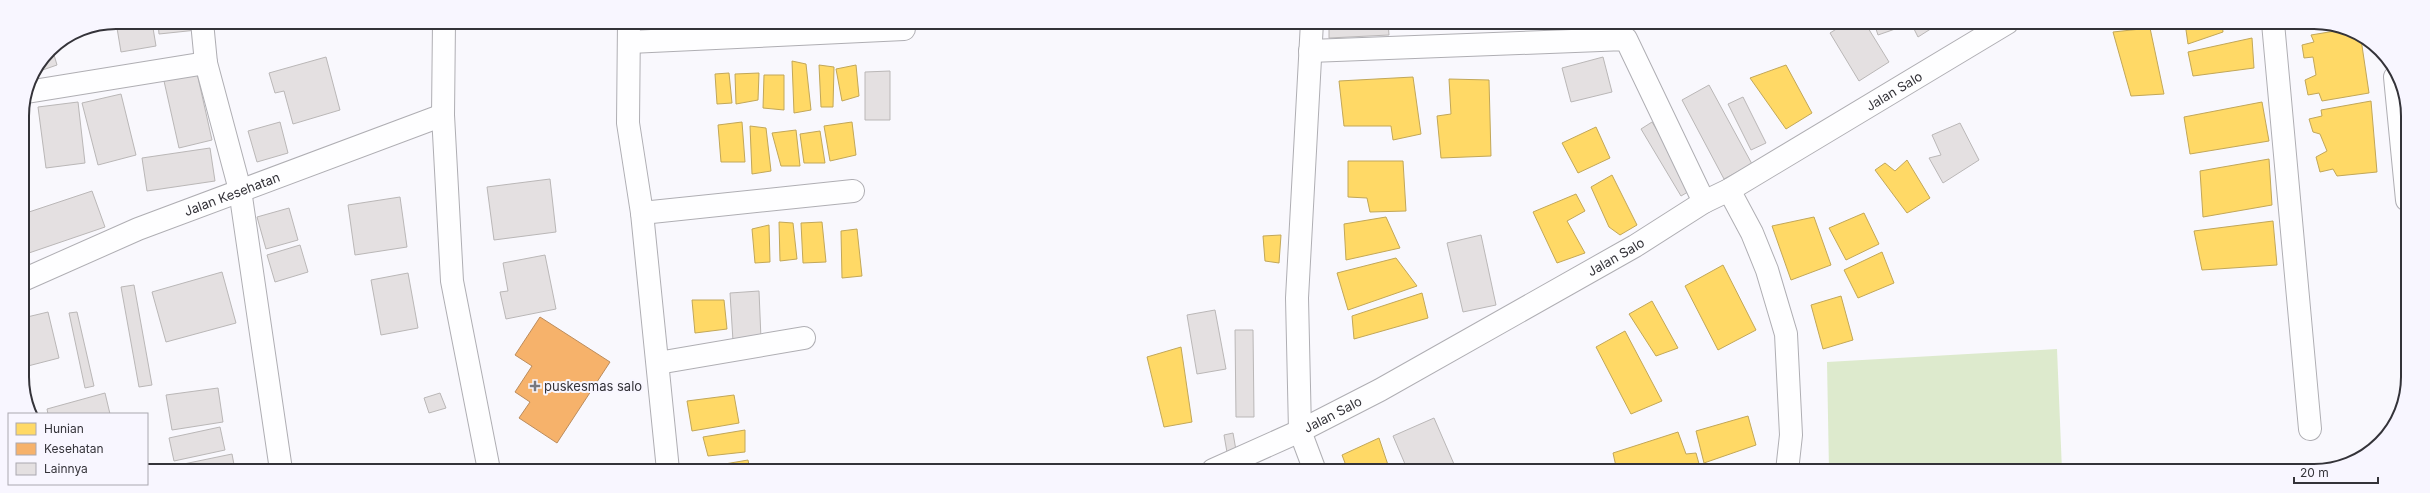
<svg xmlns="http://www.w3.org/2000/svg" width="2430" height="493" viewBox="0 0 2430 493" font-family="Inter,sans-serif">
<rect width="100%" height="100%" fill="#f9f8fd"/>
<path fill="#ddeacd" d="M2057,349l5,122h-233l-2,-109z"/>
<path fill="#ffd966" stroke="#c2a758" d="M2185,23h37l1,9 -35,12z
M2150,28l14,66 -33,2 -18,-64z
M2341,30l20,9 8,54 -47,8 -3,-8 -11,2 -3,-15 11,-5 -3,-18 -9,1 -2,-13 12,-3 -3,-7z
M2252,38l2,30 -61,8 -5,-24z
M792,61l14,3 5,46 -17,3z
M819,65l15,2 -1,40h-12z
M856,65l3,31 -17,5 -6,-32z
M1786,65l26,48 -26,16 -36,-51z
M729,73l3,30 -15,1 -2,-30z
M759,73l-1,27 -22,4 -1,-30z
M764,75h20v35l-21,-2z
M1413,77l8,57 -28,6 -2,-14h-47l-5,-45z
M1449,79l40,1 2,76 -50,2 -4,-42 14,-2z
M2371,101l6,71 -40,4 -4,-7 -13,3 -4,-15 11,-6 -7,-17 -7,-2 -4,-13 13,-3 -1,-6z
M2262,102l7,39 -79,13 -6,-37z
M742,122l3,40h-24l-3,-37z
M852,122l4,33 -26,6 -6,-35z
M750,126l16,2 5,43 -19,3z
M1596,127l14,31 -32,15 -16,-30z
M796,130l4,36h-19l-9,-33z
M820,131l5,32h-21l-4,-29z
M2269,159l3,46 -69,12 -3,-46z
M1907,160l23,38 -23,15 -32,-43 10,-7 10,8z
M1348,161h55l3,50 -36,1 -3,-14 -19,-1z
M1612,175l25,50 -17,10 -11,-8 -18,-40z
M1576,194l9,17 -18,10 18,32 -28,10 -24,-51z
M1864,213l15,31 -33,16 -17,-32z
M1386,217l14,31 -54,12 -2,-36z
M1814,217l17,48 -40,15 -19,-54z
M2273,221l4,44 -75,5 -8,-39z
M779,222l14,1 4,36 -17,2z
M822,222l4,40 -23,1 -2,-40z
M769,225l1,37 -15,1 -3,-34z
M857,229l5,47 -20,2 -1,-47z
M1281,235l-2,28 -14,-2 -2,-25z
M1882,252l12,31 -36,15 -14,-28z
M1396,258l21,28 -69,24 -11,-37z
M1723,265l33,65 -38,20 -33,-64z
M1422,293l6,25 -74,21 -2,-23z
M1841,296l12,44 -30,9 -12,-44z
M692,300h32l3,29 -32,4z
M1652,301l26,47 -22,8 -27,-42z
M1625,331l37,70 -31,13 -35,-67z
M1181,347l11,75 -28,5 -17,-70z
M734,395l5,28 -47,8 -5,-30z
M1748,416l8,29 -52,18 -8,-32z
M745,430v22l-37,4 -5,-19z
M1678,432l8,22 10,-1 5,18h-84l-4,-18z
M1379,438l11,33h-42l-6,-16z
M748,460l2,10h-36l-1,-4z"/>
<path fill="#f6b26b" stroke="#bc8c5c" d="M540,317l70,45 -53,81 -38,-25 11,-16 -15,-10 17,-26 -17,-11z"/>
<path fill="#e4e0e1" stroke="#bab7b7" d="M116,22h36l4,24 -35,6z
M158,22h38l1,8 -38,4z
M656,22h41v5l-41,2z
M1329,22h59l1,13 -60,3z
M1846,23h19l24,39 -30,19 -29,-48z
M1874,23h23l1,5 -20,7z
M1911,23h29l-22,14z
M2153,23h16l-15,4z
M52,48l5,17 -23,8 16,-24z
M326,57l14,53 -47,14 -9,-33 -9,2 -6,-20z
M1603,57l9,35 -41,10 -9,-34z
M890,71v49h-25v-48z
M197,73l15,67 -33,8 -15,-67z
M1709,85l43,79 -28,15 -42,-79z
M121,94l15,61 -38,10 -16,-62z
M1743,97l23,46 -15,7 -23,-46z
M78,102l7,61 -39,5 -8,-61z
M280,122l8,31 -31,9 -9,-31z
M1652,122l41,67 -12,7 -40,-67z
M1960,123l19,37 -36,23 -14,-25 12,-3 -9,-20z
M210,148l5,33 -68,10 -5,-33z
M550,179l6,53 -62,8 -7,-53z
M92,191l13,36 -82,28v-41z
M400,197l7,50 -52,8 -7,-50z
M289,208l9,32 -32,9 -9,-32z
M1481,235l15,70 -33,7 -16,-69z
M300,245l8,27 -33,10 -8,-27z
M545,255l11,54 -50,10 -6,-27 8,-1 -5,-28z
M222,272l14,51 -70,19 -14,-50z
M408,273l10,55 -37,7 -10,-55z
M134,285l18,100 -13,2 -18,-100z
M759,291l2,48 -28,2 -3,-48z
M1215,310l11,59 -29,5 -10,-59z
M48,312l11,46 -35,9 -1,-49z
M77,312l17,74 -9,2 -16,-75z
M1235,330h18l1,87h-18z
M218,388l5,34 -51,8 -6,-35z
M105,393l5,21h-62l-1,-5z
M440,393l6,15 -17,5 -5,-15z
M1434,418l23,53h-49l-15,-35z
M220,427l5,23 -51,11 -5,-23z
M1233,433l4,23 -9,2 -4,-23z
M232,454l3,16h-60l-1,-4z"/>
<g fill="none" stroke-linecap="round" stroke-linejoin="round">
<g stroke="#afaeb3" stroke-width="24">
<g id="minor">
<path d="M202,22l4,41 34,127 41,280"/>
<path d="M444,22l-1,93 9,166 37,189"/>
<path d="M629,22l-1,101 14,90 26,257"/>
<path d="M1312,22l-15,276 3,133 15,40"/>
<path d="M2273,23l37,406"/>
<path d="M630,42l274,-13"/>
<path d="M1310,51l316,-12 78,163"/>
<path d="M2395,77l12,123"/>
<path d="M27,92l179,-29"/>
<path d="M1729,190l23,43 15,37 19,64 5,101 -4,36"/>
<path d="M642,213l211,-22"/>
<path id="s1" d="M23,280l115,-51 305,-114"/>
<path d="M658,363l146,-25"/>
<path id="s2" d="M1213,470l87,-39 80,-41 255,-144 69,-44 25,-12 278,-167"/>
</g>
</g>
<use href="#minor" stroke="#fefeff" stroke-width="22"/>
</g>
<path fill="#79787e" stroke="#f8f6ff" stroke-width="1.5" d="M533 380h4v4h4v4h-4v4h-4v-4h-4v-4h4z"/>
<g text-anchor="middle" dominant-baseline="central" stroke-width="4" stroke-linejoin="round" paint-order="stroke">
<g font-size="13" fill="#343339" stroke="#f8f6ff">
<text stroke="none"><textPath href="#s2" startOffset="780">Jalan Salo</textPath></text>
<text stroke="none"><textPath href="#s1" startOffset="226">Jalan Kesehatan</textPath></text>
<text stroke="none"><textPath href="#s2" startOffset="456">Jalan Salo</textPath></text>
<text stroke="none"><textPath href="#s2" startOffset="132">Jalan Salo</textPath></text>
</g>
<g font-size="13" fill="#343339" stroke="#f8f6ff" text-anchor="start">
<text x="544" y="386">puskesmas salo</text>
</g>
</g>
<path d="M0 0H2430V493H0ZM116 29H2314A87 87 0 0 1 2401 116V377A87 87 0 0 1 2314 464H116A87 87 0 0 1 29 377V116A87 87 0 0 1 116 29Z" fill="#f8f6ff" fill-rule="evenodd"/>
<path fill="none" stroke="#343339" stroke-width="2" d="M116 29H2314A87 87 0 0 1 2401 116V377A87 87 0 0 1 2314 464H116A87 87 0 0 1 29 377V116A87 87 0 0 1 116 29Z"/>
<rect x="8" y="413" width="140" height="72" fill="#f8f6ff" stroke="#aaa8b0"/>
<rect x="16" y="423" width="20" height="12" fill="#ffd966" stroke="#aaa8b0"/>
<text x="44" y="433" font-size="12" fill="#343339">Hunian</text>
<rect x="16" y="443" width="20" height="12" fill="#f6b26b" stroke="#aaa8b0"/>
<text x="44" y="453" font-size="12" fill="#343339">Kesehatan</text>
<rect x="16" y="463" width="20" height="12" fill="#e4e0e1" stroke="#aaa8b0"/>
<text x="44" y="473" font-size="12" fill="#343339">Lainnya</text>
<path d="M2294 477v6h84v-6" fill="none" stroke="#343339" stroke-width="2"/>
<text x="2300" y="477" font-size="12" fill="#343339" stroke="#f8f6ff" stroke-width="3" paint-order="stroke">20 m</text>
</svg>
